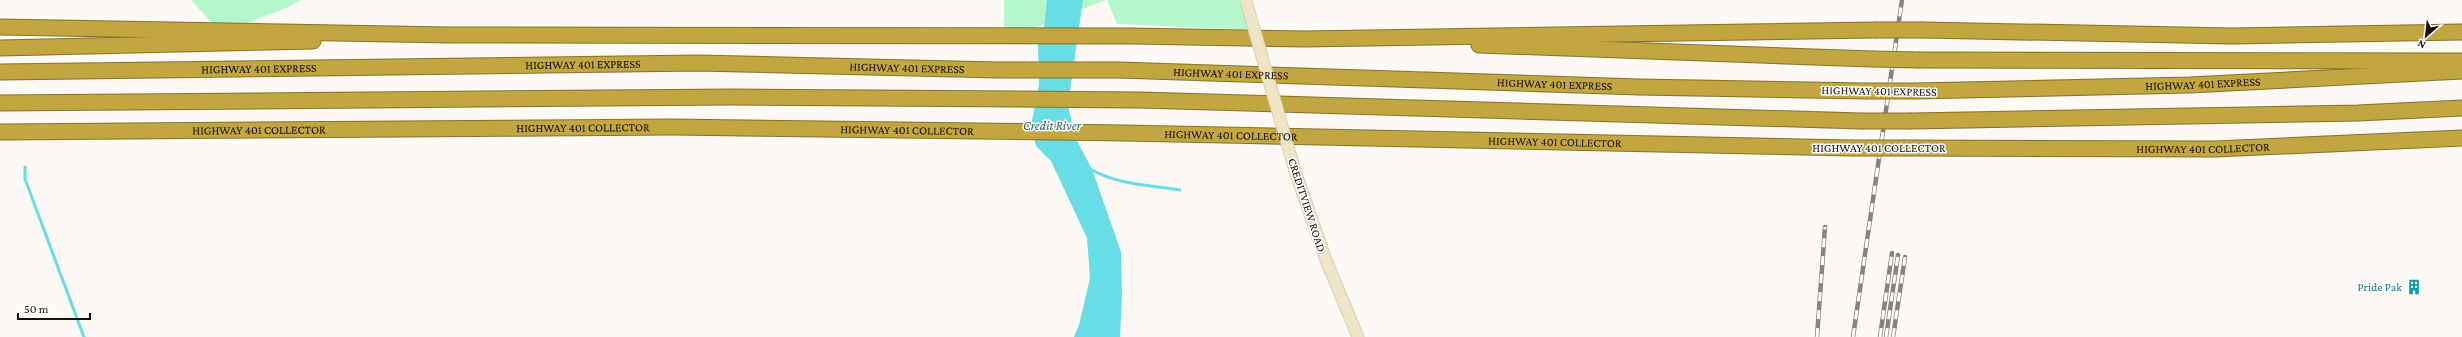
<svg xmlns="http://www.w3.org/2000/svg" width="2462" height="337" viewBox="0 0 2462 337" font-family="'Crimson Pro',serif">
<rect width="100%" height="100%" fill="#fdf9f4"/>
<path fill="#b5f6cb" d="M191,0h110l-15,8 -65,25z
M1004,0h102l-102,39z
M1107,0h135l9,30 -134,-6z"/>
<path fill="#68dde5" d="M1047,0h36l-15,105 7,32 17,32 29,83 1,42 -2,43h-46l5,-12 11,-47 -3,-40 -36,-77 -15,-15 -5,-20 8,-41 -1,-41 5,-9z"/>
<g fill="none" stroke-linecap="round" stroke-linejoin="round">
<path stroke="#68dde5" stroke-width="3" d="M25,167v12l59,158
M1090,169c28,16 59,16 90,21"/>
<g stroke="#e0ccb4" stroke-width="13">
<path id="secondary" d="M1295,171l31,89 32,77"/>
</g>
<g stroke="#86722c" stroke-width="17">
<g id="motorway">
<path d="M0,27l448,8 684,1 173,3 570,-9"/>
<path d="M1923,30l309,6 230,-4"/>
<path d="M1479,45l393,14"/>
<path d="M0,48l313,-7"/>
<path d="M1920,60l542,1"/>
<path id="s1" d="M0,72l698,-9 300,7h121l520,17 226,4"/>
<path id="s2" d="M1915,91l275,-6 272,-14"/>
<path d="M0,103l731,-6 408,3 722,21"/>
<path d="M1912,121l446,-8 104,-5"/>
<path id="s3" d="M0,132l672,-5 452,6 728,15"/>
<path id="s4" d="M1906,148l310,1 246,-11"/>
</g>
</g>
<use href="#secondary" stroke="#ede5c6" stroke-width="11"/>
<use href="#motorway" stroke="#c2a740" stroke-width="15"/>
<g stroke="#89837d" stroke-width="4.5">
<path id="rail" d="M1817,337l8,-110
M1853,337l49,-337
M1880,337l12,-84
M1886,337l12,-82
M1893,337l12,-80"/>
</g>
<use href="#rail" stroke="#fff" stroke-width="3" stroke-dasharray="9" stroke-linecap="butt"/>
<g stroke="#e0ccb4" stroke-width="13" stroke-linecap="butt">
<path id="secondary-bridge" d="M1246,1l49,170"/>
</g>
<g stroke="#86722c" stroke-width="17" stroke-linecap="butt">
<path id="motorway-bridge" d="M1875,30h48
M1872,59l48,1
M1865,91h50
M1861,121h51
M1852,148h54"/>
</g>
<use href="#secondary-bridge" stroke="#ede5c6" stroke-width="11"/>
<use href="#motorway-bridge" stroke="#c2a740" stroke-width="15"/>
</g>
<defs>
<g id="building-bare" transform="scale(1.2)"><path d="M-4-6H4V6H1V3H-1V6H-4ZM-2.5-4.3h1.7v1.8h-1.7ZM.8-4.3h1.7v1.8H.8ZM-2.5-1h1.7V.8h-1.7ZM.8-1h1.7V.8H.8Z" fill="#0f9aa8" stroke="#fff" stroke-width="2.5" paint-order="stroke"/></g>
</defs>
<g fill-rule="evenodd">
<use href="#building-bare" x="2414" y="287"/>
</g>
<g text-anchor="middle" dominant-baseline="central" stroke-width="3" stroke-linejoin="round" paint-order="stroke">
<g font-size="12" fill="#160f07" stroke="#fff">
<text stroke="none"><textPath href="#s1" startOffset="583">HIGHWAY 401 EXPRESS</textPath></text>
<text stroke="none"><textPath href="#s1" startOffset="907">HIGHWAY 401 EXPRESS</textPath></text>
<text stroke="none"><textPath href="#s1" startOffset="259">HIGHWAY 401 EXPRESS</textPath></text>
<text stroke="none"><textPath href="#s1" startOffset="1231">HIGHWAY 401 EXPRESS</textPath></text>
<text stroke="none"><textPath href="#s1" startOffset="1555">HIGHWAY 401 EXPRESS</textPath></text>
<text stroke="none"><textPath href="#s2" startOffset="288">HIGHWAY 401 EXPRESS</textPath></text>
<text transform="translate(1879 91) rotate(1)">HIGHWAY 401 EXPRESS</text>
<text stroke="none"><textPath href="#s3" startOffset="583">HIGHWAY 401 COLLECTOR</textPath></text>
<text stroke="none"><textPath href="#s3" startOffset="907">HIGHWAY 401 COLLECTOR</textPath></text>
<text stroke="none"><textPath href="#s3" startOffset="259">HIGHWAY 401 COLLECTOR</textPath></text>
<text stroke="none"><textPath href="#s3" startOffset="1231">HIGHWAY 401 COLLECTOR</textPath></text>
<text stroke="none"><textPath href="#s3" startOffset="1555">HIGHWAY 401 COLLECTOR</textPath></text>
<text stroke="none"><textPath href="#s4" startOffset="297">HIGHWAY 401 COLLECTOR</textPath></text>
<text x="1879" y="148">HIGHWAY 401 COLLECTOR</text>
<text transform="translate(1307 205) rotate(72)">CREDITVIEW ROAD</text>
</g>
<g font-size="12" fill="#0d838f" stroke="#fff" text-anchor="end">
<text x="2402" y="287">Pride Pak</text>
</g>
<g font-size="13" font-style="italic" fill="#2f6165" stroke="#fff">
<text x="1052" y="125">Credit River</text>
</g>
</g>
<g transform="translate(2426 36) rotate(208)" stroke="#ffffff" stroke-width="3" paint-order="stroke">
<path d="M0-3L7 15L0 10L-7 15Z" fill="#160f07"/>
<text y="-6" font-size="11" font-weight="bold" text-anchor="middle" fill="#160f07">N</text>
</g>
<path d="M18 313v6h72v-6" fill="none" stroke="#160f07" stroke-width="2"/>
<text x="24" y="313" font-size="12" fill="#160f07" stroke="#ffffff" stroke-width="3" paint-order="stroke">50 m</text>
</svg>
